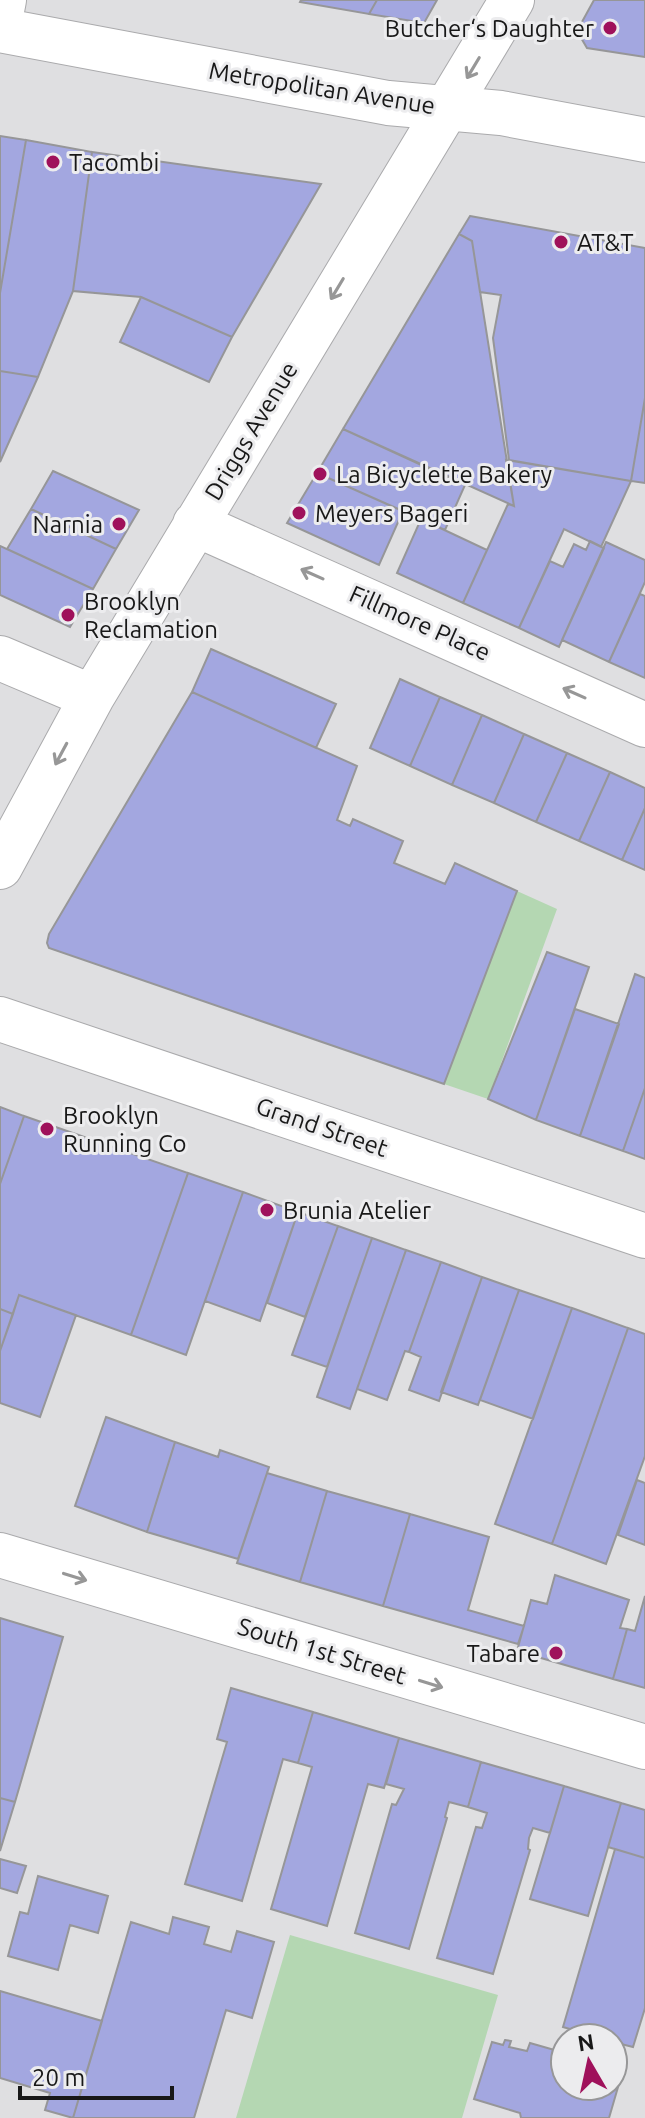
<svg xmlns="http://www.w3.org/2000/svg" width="645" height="2118" viewBox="0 0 645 2118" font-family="Ubuntu,sans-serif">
<rect width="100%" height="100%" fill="#dfdfe1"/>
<path fill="#b4d7b2" d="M517,891l40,18 -69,190 -44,-15z
M290,1935l208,60 -36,123h-226z"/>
<path fill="#a3a7e0" stroke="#969698" stroke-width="2" d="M301,0h76l-8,14 -69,-12z
M377,0h60l-13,23 -55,-9z
M594,0h51v57l-58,-9 -10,-17z
M0,136l26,4 -26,153z
M26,140l66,12 -19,139 -35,86 -38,-6v-78z
M92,152l229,32 -89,153 -91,-40 -68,-6z
M470,216l175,32v150l-14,83 -122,-21 -16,-122 8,-43 -21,-3 -8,-51 -13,-7z
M459,234l13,7 42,265 -171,-77z
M141,297l91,40 -23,45 -89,-40z
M0,371l38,6 -38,85z
M645,398v85l-14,-2z
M343,429l122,56 -20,45 -128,-57z
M506,460l125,21 -30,66 -37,-18 -45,99 -56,-25 45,-99 6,2z
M53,471l86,39 -23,39 -85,-40z
M317,473l86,38 -24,54 -92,-42z
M31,509l85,40 -23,40 -86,-40z
M421,519l66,31 -24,53 -66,-30z
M590,541l14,7 -45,99 -40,-19 31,-67 13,6 11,-23 12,6z
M606,542l39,18v22l-36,80 -47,-22z
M0,546l93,43 -23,38 -70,-32z
M640,594l5,2v82l-36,-16z
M211,649l125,55 -20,44 -124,-56z
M400,679l40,18 -30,69 -40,-18z
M192,692l165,74 -20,54 13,6 3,-7 50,22 -9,22 51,21 10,-21 62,28 -73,193 -395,-136 -2,-5 2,-9z
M440,697l42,18 -30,70 -42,-19z
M482,715l42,19 -30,69 -42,-18z
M524,734l43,19 -31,69 -42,-19z
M567,753l43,19 -31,69 -43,-19z
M610,772l35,16v20l-23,52 -43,-19z
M645,808v62l-23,-10z
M547,952l42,15 -53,153 -48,-21z
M635,974l10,4v110l-22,63 -43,-15z
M575,1009l44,15 -39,112 -44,-16z
M645,1088v71l-22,-8z
M0,1107l24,9 -24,68z
M24,1116l164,57 -57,162 -112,-40 -6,19 -13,-5v-125z
M188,1173l55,19 -57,163 -55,-20z
M243,1192l55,20 -38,109 -55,-20z
M298,1212l40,14 -33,91 -38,-14z
M338,1226l34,12 -45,129 -35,-12z
M372,1238l34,12 -56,159 -33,-12z
M406,1250l35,12 -32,90 -4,-1 -18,49 -30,-11z
M441,1262l41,15 -43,124 -30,-11 12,-33 -12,-5z
M482,1277l37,13 -41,115 -37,-13z
M519,1290l53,18 -39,111 -53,-19z
M19,1295l57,20 -36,102 -40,-14v-52z
M572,1308l56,20 -76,216 -57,-20z
M0,1309l13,5 -13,37z
M628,1328l17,6v122l-39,108 -54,-20z
M106,1417l69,25 -28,90 -72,-26z
M175,1442l43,15 2,-7 49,17 -31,92 -91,-27z
M267,1473l60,18 -27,91 -63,-19z
M637,1480l8,3v62l-27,-10z
M327,1491l83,23 -27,92 -83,-24z
M410,1514l79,23 -21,73 56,16 -6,18 -135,-38z
M555,1575l74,25 -9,28 7,1 -14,50 -96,-28 14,-51 16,4z
M645,1596v92l-32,-9 14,-50 8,2z
M0,1618l63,19 -48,165 -15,-4z
M231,1688l82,24 -15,51 -15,-4 -41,142 -57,-17 42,-142 -10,-3z
M313,1712l86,26 -15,50 -16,-4 -41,142 -56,-17 41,-142 -14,-4z
M399,1738l82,24 -13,45 -19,-5 -4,15 2,1 -38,131 -54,-16 37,-129 4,1 8,-16 -18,-5z
M481,1762l83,24 -14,47 -17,-5 -4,10 -1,11 2,1 -37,124 -56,-16 39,-131 6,1 5,-15 -19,-6z
M564,1786l57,17 -33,113 -58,-17z
M0,1798l15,4 -15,49z
M621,1803l24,7v48l-37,-11z
M615,1849l30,9v150l-12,39 -20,-5v-4h-12l-38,-11z
M0,1859l26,7 -9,27 -17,-5z
M38,1876l70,20 -10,37 -28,-8 -12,45 -50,-14 12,-44 8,2z
M173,1917l36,10 -5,17 27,8 6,-21 37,11 -22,76 -26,-8 -32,108h-121l58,-196 38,12z
M0,1991l102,30 -29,97 -28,-8 5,-17 -50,-15z
M505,2040l6,1 -2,6 18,4 3,-8 35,10v33h48v-19l10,3 -14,48h-88l-1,-5 -46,-14 18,-57 11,3z"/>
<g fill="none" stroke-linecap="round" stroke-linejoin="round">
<g stroke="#aaaaac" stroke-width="46">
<path id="minor" d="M0,21l4,-21
M195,524l450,201
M0,658l92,39
M0,867l92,-170 420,-697
M0,1019l645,217
M0,1555l645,192"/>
</g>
<g stroke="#aaaaac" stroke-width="46">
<path id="major" d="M0,30l388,73 113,10 144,27"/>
</g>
<use href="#minor" stroke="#fff" stroke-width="44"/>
<use href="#major" stroke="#fff" stroke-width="44"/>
</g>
<defs><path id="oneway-shaft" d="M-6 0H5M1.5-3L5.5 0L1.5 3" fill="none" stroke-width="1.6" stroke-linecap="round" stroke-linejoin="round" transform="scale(2)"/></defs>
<g stroke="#979797">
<use href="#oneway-shaft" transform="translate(473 68) rotate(121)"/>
<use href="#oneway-shaft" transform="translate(337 289) rotate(121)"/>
<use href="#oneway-shaft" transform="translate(312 574) rotate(-156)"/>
<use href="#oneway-shaft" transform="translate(574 693) rotate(-156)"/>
<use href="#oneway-shaft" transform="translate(61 754) rotate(118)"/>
<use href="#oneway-shaft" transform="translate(75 1577) rotate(17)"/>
<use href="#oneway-shaft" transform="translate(431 1684) rotate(17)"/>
</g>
<g fill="#9f115b" stroke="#ececee" stroke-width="3">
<circle cx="610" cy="28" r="8"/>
<circle cx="53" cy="162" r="8"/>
<circle cx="561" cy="242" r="8"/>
<circle cx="320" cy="474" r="8"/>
<circle cx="299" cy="513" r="8"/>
<circle cx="119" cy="524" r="8"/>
<circle cx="68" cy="615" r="8"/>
<circle cx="47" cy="1129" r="8"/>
<circle cx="267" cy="1210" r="8"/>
<circle cx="556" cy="1653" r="8"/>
</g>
<g text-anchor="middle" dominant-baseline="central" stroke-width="6" stroke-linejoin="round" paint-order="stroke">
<g font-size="24" fill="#181818" stroke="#ececee" text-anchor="start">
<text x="594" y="28" text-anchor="end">Butcher‘s Daughter</text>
<text x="69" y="162">Tacombi</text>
<text x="577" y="242">AT&amp;T</text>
<text x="336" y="474">La Bicyclette Bakery</text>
<text x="315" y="513">Meyers Bageri</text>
<text x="103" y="524" text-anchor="end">Narnia</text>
<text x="84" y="601">Brooklyn<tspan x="84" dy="28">Reclamation</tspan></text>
<text x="63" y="1115">Brooklyn<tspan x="63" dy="28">Running Co</tspan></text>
<text x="283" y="1210">Brunia Atelier</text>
<text x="540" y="1653" text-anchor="end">Tabare</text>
</g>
<g font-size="24" fill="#181818" stroke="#ececee">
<text transform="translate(322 88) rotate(9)">Metropolitan Avenue</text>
<text transform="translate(251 431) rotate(-59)">Driggs Avenue</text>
<text transform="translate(420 623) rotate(24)">Fillmore Place</text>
<text transform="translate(322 1127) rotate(19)">Grand Street</text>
<text transform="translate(322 1651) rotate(17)">South 1st Street</text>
</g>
</g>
<g transform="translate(589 2062) rotate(351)"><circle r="38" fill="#ececee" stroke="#979798" stroke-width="2"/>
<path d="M0-6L14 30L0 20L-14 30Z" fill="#9f115b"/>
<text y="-12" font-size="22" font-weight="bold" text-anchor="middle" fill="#181818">N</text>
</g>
<path d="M20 2086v12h152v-12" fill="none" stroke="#181818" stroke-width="4"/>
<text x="32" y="2086" font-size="24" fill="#181818" stroke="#ececee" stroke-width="6" paint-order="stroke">20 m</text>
</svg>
